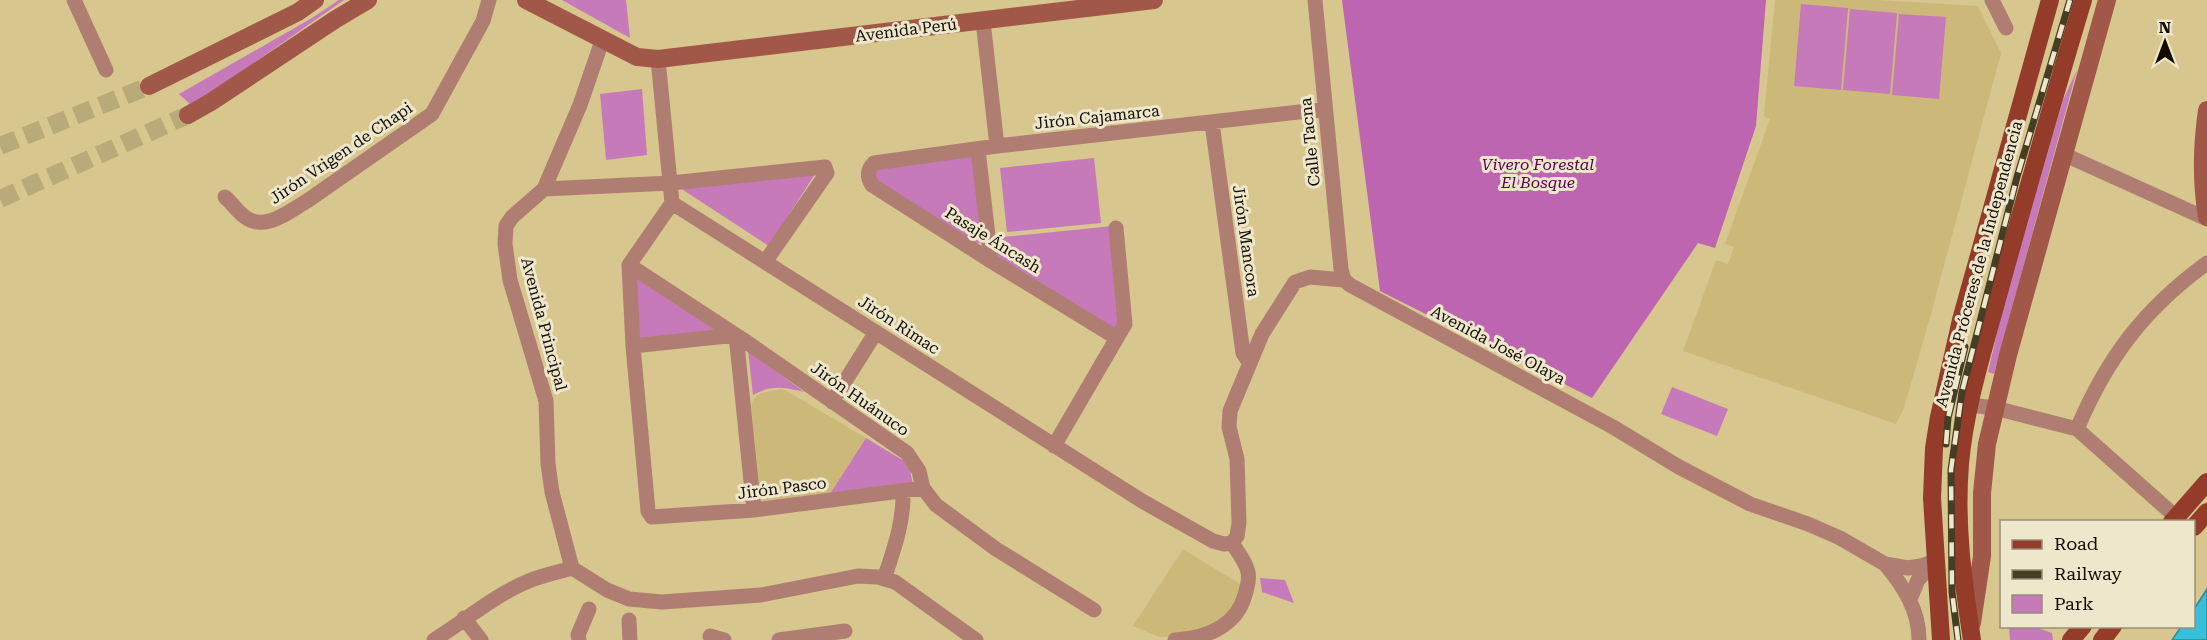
<svg xmlns="http://www.w3.org/2000/svg" width="2207" height="640" viewBox="0 0 2207 640" font-family="'Roboto Serif',serif">
<rect width="100%" height="100%" fill="#d7c68e"/>
<path fill="#ccb97a" d="M1775,0h103l100,6 23,47 -70,261 -27,94 -8,16 -213,-73 33,-91 12,4 6,-17 -9,-3 45,-125 -6,-3z
M781,389l6,2 79,47 -38,59 -67,5 -10,-97 3,-7 7,-5z
M1183,549l60,37 -6,19 -15,16 -46,16h-16l-27,-11z"/>
<path fill="#c77aba" d="M339,0h5l-152,106 -13,-12 133,-76z
M562,0h64l4,38z
M1801,4l47,4 -7,82 -47,-4z
M1850,9l47,4 -7,81 -47,-4z
M1899,14l47,3 -7,82 -47,-4z
M2077,70l-83,304 -6,-2 17,-73 58,-199z
M642,89l5,66 -41,5 -6,-66z
M976,155l6,87 -7,2 -103,-65 1,-10z
M1094,158l7,65 -94,9 -7,-64z
M815,174l-46,72 -89,-58z
M1113,226l8,95 -5,11 -121,-76 -2,-18z
M632,271l91,60 -84,8z
M748,351l7,5 49,36c-20,-5 -33,-7 -51,3z
M1672,387l56,22 -11,27 -56,-22z
M866,438l38,23 6,9 3,15 -85,12z
M1260,578l25,2 9,23 -32,-11z
M2009,627h26l17,6 1,7h-43z"/>
<path fill="#bd65b0" d="M1342,0h424l-10,126 -41,122 -17,-5 -106,155 -212,-107z"/>
<path fill="#38c0da" stroke="#2d8a99" stroke-width="1.5" d="M2207,589v51h-35l9,-13 13,-1v-17z"/>
<g fill="none" stroke-linecap="round" stroke-linejoin="round">
<path stroke="#b9aa79" stroke-width="18" stroke-dasharray="18 9" stroke-linecap="butt" d="M0,146l149,-60
M0,199l188,-84"/>
<path stroke="#b07d72" stroke-width="15" d="M74,0l32,70
M1315,0l26,269 3,11
M1992,0l14,28
M983,21l14,125
M602,41l-22,64 -36,84 -32,28 -6,9 -1,18 5,36 36,121 2,63 4,28 20,76 35,22 22,9 33,3 99,-7 97,-19 20,1 17,5 81,58
M658,59l14,144 470,298 71,40 11,3 8,-1
M1212,123l31,230 6,9
M978,150l13,111
M2063,154l144,65
M544,189l127,-6 154,-16 2,6 -62,89
M225,197c7,6 13,15 20,20 20,15 45,-6 62,-16l125,-87 51,-93 6,-21
M672,203l-43,62 4,81 15,165 4,6 102,-7 169,-22
M629,265l113,74 165,114 12,18 4,17 13,17 60,44 98,61
M1117,338l-126,-77 -119,-76c-5,-8 -5,-15 2,-22l123,-17 328,-37
M633,346l103,-11 18,175
M832,402l44,-70
M1970,405l25,3 82,21 99,88
M2077,429c30,-71 67,-120 130,-166
M1054,446l71,-122 -9,-96
M1232,543l5,-7 2,-13 -2,-64 -8,-32 1,-16 32,-77 33,-52 15,-5 11,1 23,2 6,5 263,142 66,40 71,37 58,20 32,14 45,26 23,4 13,-2 14,-5
M1885,564c19,23 34,46 34,76
M884,579c10,-30 20,-57 19,-88
M1910,599l8,-19 15,-17
M464,618l17,22
M629,620l1,20
M710,636l14,4
M434,640c32,-20 62,-46 97,-60 13,-5 27,-8 41,-12
M579,640l-1,-5 11,-26
M779,640l66,-9
M1175,640c31,-2 61,-13 70,-45 2,-8 5,-15 3,-23 -2,-10 -10,-20 -16,-29"/>
<path stroke="#a15849" stroke-width="18" d="M526,0l111,57 21,2 496,-59
M149,86l149,-74 17,-12
M2207,110c-5,35 -6,71 0,107
M188,115l23,-13 125,-83 32,-19
M1972,623l10,-67v-63l5,-49 21,-89 99,-355"/>
<path stroke="#943b29" stroke-width="18" d="M2172,522l35,-40
M2194,527l13,-15
M1941,640l-9,-142 2,-50 5,-31 22,-97 89,-320
M1972,640c-9,-59 -17,-116 -12,-176 5,-58 24,-116 39,-172 27,-98 55,-195 84,-292
M2071,640l12,-14
M2102,640l11,-14"/>
<g stroke="#463d25" stroke-width="7">
<path id="rail" d="M1946,444l2,-26 17,-71
M1958,640l-6,-48 -1,-122 11,-78 55,-215 53,-177"/>
</g>
<use href="#rail" stroke="#efe7cb" stroke-width="4.5" stroke-dasharray="14" stroke-linecap="butt"/>
</g>
<g text-anchor="middle" dominant-baseline="central" stroke-width="6" stroke-linejoin="round" paint-order="stroke">
<g font-size="16" fill="#120c00" stroke="#efe7cb">
<text transform="translate(906 30) rotate(-7)">Avenida Perú</text>
<text transform="translate(1097 117) rotate(-6)">Jirón Cajamarca</text>
<text transform="translate(1310 142) rotate(-96)">Calle Tacna</text>
<text transform="translate(341 153) rotate(-34)">Jirón Vrigen de Chapi</text>
<text transform="translate(993 240) rotate(32)">Pasaje Áncash</text>
<text transform="translate(1246 241) rotate(82)">Jirón Mancora</text>
<text transform="translate(1979 264) rotate(-75)">Avenida Próceres de la Independencia</text>
<text transform="translate(544 324) rotate(75)">Avenida Principal</text>
<text transform="translate(899 325) rotate(33)">Jirón Rimac</text>
<text transform="translate(1498 345) rotate(28)">Avenida José Olaya</text>
<text transform="translate(860 399) rotate(35)">Jirón Huánuco</text>
<text transform="translate(782 488) rotate(-7)">Jirón Pasco</text>
</g>
<g font-size="16" font-style="italic" fill="#57004f" stroke="#efe7cb">
<text x="1538" y="164">Vivero Forestal<tspan x="1538" dy="18">El Bosque</tspan></text>
</g>
</g>
<rect x="2000" y="520" width="195" height="108" fill="#efe7cb" stroke="#978f7a" stroke-width="1.5"/>
<rect x="2012" y="540" width="30" height="9" fill="#943b29" stroke="#978f7a" stroke-width="1.5"/>
<text x="2054" y="550" font-size="18" fill="#120c00">Road</text>
<rect x="2012" y="570" width="30" height="9" fill="#463d25" stroke="#978f7a" stroke-width="1.5"/>
<text x="2054" y="580" font-size="18" fill="#120c00">Railway</text>
<rect x="2012" y="595" width="30" height="18" fill="#c77aba" stroke="#978f7a" stroke-width="1.5"/>
<text x="2054" y="610" font-size="18" fill="#120c00">Park</text>
<g transform="translate(2165 42)" stroke="#efe7cb" stroke-width="4.5" paint-order="stroke">
<path d="M0-4.5L10 22L0 15L-10 22Z" fill="#120c00"/>
<text y="-9" font-size="16" font-weight="bold" text-anchor="middle" fill="#120c00">N</text>
</g>
</svg>
